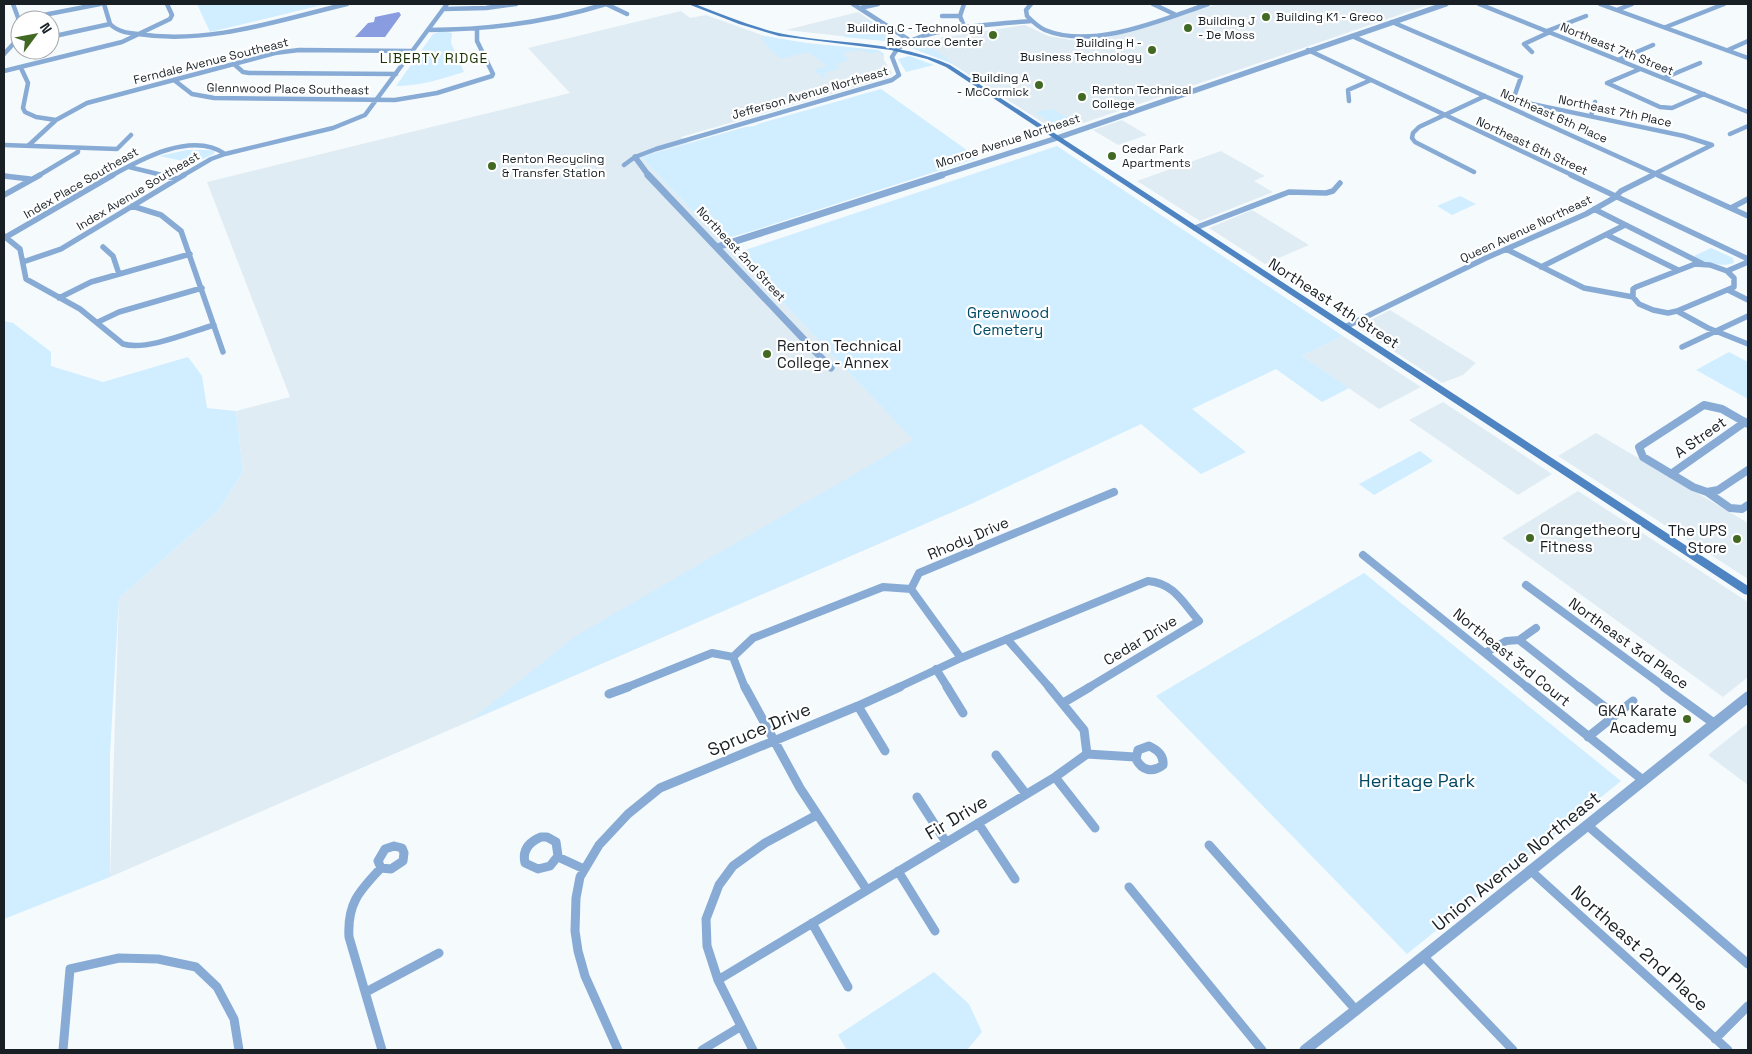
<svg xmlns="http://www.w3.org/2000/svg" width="1752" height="1054" viewBox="0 0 1752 1054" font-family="'Space Grotesk',sans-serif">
<rect width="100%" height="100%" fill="#f5fafd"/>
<path fill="#e0ecf3" d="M1218,4h213l-368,126 -10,-1 -104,-67 -30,-11 -7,-3v-3l19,-6 94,-14 23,11 42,7z
M681,11l9,7 16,-3 59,21 32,6 81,8 6,4v6l8,13 -2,4 -209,60 7,6 -47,14 79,83 16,13 237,250 -863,374 9,-279 99,-87 25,-39 -7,-61 54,-14 -83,-215 363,-89 -42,-45z
M858,12l39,26 -11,3 -100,-11z
M1122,120l25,15 -29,10 -25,-15z
M1221,151l44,25 -11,5 19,11 -73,29 -63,-40z
M1252,210l57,35 -44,19 -56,-36z
M1390,310l86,53 -13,12 -21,8 -80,-53 -1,-5z
M1343,336l78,51 -42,22 -77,-53z
M1443,402l109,72 -34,21 -109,-75z
M1596,433l152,90v56l-190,-123z
M1578,491l170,111v75l-25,20 -221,-159z
M1748,723v62l-40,-30z"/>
<path fill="#d0eeff" d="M197,4h129l-116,28z
M867,20h2l28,18 -11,3 -42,-4 1,-2h4l9,-6 -3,-2z
M441,31l11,2 -1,10 13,29c-23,7 -44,14 -68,14l37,-52z
M765,36l47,8 66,6 6,4 -1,2 -5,-4 -8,2c-9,-6 -18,-3 -28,0l7,6 -14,4 6,4 -18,5 4,4 -4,1 -10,-8 14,-4 -19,-14 -27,7c-9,-6 -14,-14 -21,-21z
M921,41l35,23h-3l-41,-16v-3l3,-3z
M909,56l25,9 -28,7 -8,-13z
M881,89l97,69 -229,74 -29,8 -79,-83 104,-30 10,-1 3,-2z
M1052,109l27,15 -17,5 -28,-17z
M1057,146l286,190 -41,20 47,32 -27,14 -46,-33 -84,40 54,43 -45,22 -60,-50 -168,79 -502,217 103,-83 339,-197 -177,-187z
M187,150h24l3,1v3l-21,9 -34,-7z
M1460,196l16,8 -24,11 -15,-9z
M1711,248l22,10 1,5c-12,4 -29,1 -40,-7z
M4,321l9,2 38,29v14l52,16 85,-25 14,19 5,32 29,3 7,61 -25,39 -99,87 -9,155v124l-106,42z
M1729,352l19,10v37l-52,-29z
M1420,451l13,10 -59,34 -15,-11z
M1364,573l257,208 -214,173 -251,-258z
M934,972l35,32 13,28 -15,18h-120l-9,-15z"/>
<path fill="#899ce0" d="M399,12l2,3 -16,22h-30l13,-14 6,-1 1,-5z"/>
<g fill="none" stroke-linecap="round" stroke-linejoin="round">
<path stroke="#87abd5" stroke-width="4.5" d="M13,4l7,19
M104,4l6,20c8,8 18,9 28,10 71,11 141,-14 209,-30
M853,4l56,36
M964,4l-4,12 5,13
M1031,4l-5,6 1,6c5,5 11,11 18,14 48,20 116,-10 163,-26
M1153,4l21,10
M1479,4l269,108
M1600,4l148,54
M860,8l18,-4
M444,9l42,-1 30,-4
M1617,10l15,-6
M942,16h18
M18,20l82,-16
M1392,22l129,55 -8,23 171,36 28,9
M1666,27l58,-23
M428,30c61,0 120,-8 178,-26l21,10
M1547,31l39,-15
M1352,36l309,140
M50,37l60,-13
M1308,50l266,126
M1728,50l20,-9
M1532,52l-8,-8 26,-12
M4,54l12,-13 4,-9
M1618,60l35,-15
M234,64l9,8 6,1 147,1
M21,68l7,15 -5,25 2,4 11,5 20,3
M1640,69l-33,14 53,24 12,1 32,-14
M4,71l118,-29 48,-23 2,-4 -5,-11
M1664,78l36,-15
M174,80l18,14 22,4 181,2 42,-7 55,-17 1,-2 -16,-33v-12
M1349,101l-1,-11 23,-10
M1591,116l4,-14
M1730,134l18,-8
M4,145l113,4 14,-14
M29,145l27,-25 31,-17 188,-50 24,-3 114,1
M624,165l11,-8 21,-8 236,-69 7,-5 -7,-18c2,-3 4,-7 7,-9 24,-21 100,-24 132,-27
M129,167l37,9
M1474,172l-59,-30 -3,-4 1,-5 6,-6 66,-31
M4,176h2
M38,176l40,-24v-3
M111,176c30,-17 81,-45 114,-22
M182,176l29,-17 14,-5 108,-26 32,-13 82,-111
M1650,176l62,-31"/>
<path stroke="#87abd5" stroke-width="5.5" d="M161,175l16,4
M1571,175l177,84
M1658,175l90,41
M4,176l26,3
M4,195l36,-20
M132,206l29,9 20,16 42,121
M1731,208l17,-9
M1594,209l109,55
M1195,228l94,-36 37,1 7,-2 7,-8
M1607,235l71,35
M4,236l16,13 6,30 54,30 43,35c24,7 67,-12 91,-19
M6,237l107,-62
M103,247l10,9 6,18
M1506,249l78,39 49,9 6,7 14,6 15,3 9,-2 31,17 40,16
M23,262l38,-13 123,-74
M1541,267l84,-42
M1728,290l20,10
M1633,297v-8l3,-2 59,-23 15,1 17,6
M59,298l32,-16 99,-28
M1677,311l57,-24v-9l-7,-7 21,-9
M98,322l21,-10 83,-24
M1345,327l141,-69 100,-44 28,-16 7,-7 32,-16
M1682,347l66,-31"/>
<path stroke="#87abd5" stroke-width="8" d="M1748,424l-26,-15 -18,-4 -65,42 4,10 50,30 14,5 23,16 12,1 6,-4
M1671,474l74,-52
M1707,492l11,-2 30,-20
M1363,555l165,133
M1526,585l140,103
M911,589l50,69
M1007,639l43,49
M1519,640l61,48
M1485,653l21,-12 13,-1 17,-12
M733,657l12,31
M936,669l12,19
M625,688l87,-35 21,4 20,-19 130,-51 28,2 8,-16 195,-81
M897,688l64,-30 187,-77c26,2 35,22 51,40l-111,67"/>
<path stroke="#87abd5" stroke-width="9" d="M745,687l55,101 67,102
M947,687l16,26
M1049,687l35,43 3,24
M1527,687l117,94
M1579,687l36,28
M1664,687l51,37
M609,694l19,-7
M1063,703l27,-16
M858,706l27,45
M1588,737l45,-36
M1149,746c9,4 15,9 14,19 -10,8 -21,6 -27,-6l2,-9z
M1087,754l48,3
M996,755l30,39
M1055,777l40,51
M917,797l29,45
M978,823l37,56
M1587,825l161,139
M541,837h6l9,5 2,14 -8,10 -12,3 -13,-6c-3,-13 4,-21 16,-26z
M1209,845l147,165
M394,846l8,2 2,5 -1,8 -12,8 -10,-1 -3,-7 7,-12z
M558,857l26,12
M381,868c-22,23 -34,36 -32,69l33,113
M1530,870l198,180
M898,871l37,60
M1129,887l133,163
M812,923l36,64
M1424,957l89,93
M718,980l337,-203 32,-23
M366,992l73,-39
M1715,1039l33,-33
M63,1050l7,-81 49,-11 39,1 38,8 21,20 17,32 5,31
M618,1050l-33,-74 -7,-25 -3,-20 1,-33 4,-21 19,-32 29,-31 32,-26 198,-82 42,-19
M702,1050l38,-23
M753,1050l-35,-70 -11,-34 -1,-27 13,-34 14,-19 32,-23 50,-27"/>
<path stroke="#87abd5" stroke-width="5.5" d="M635,157l14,19
M938,176l119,-38 389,-134"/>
<path stroke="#87abd5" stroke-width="7" d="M648,175l183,193
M717,247l225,-72"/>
<path stroke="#87abd5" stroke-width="11" d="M1305,1050c149,-116 295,-236 443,-353"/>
<path fill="#4d84c1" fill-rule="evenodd" d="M688,4h7c31,12 62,25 94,31 57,10 107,6 161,30l798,521v9l-4,-1 -798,-527 -19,-8 -36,-9 -112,-14 -40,-12z"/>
</g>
<g fill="#426924" stroke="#fff" stroke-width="2">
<circle cx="1266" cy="17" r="5"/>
<circle cx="1188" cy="28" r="5"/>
<circle cx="993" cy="35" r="5"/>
<circle cx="1152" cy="50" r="5"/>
<circle cx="1039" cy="85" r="5"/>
<circle cx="1082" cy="97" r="5"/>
<circle cx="1112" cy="156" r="5"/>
<circle cx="492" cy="166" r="5"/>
<circle cx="767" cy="354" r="5"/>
<circle cx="1530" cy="538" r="5"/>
<circle cx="1737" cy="539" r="5"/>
<circle cx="1687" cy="719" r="5"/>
</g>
<g text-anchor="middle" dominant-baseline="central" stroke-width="4.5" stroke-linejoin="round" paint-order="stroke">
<g font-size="12" fill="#182025" stroke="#fff" text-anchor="start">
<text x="1276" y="17">Building K1 - Greco</text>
<text x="1198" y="21">Building J<tspan x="1198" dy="14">- De Moss</tspan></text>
<text x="983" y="28" text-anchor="end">Building C - Technology<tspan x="983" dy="14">Resource Center</tspan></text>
<text x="1142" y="43" text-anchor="end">Building H -<tspan x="1142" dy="14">Business Technology</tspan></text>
<text x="1029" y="78" text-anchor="end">Building A<tspan x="1029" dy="14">- McCormick</tspan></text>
<text x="1092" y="90">Renton Technical<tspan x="1092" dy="14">College</tspan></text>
<text x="1122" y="149">Cedar Park<tspan x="1122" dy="14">Apartments</tspan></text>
<text x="502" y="159">Renton Recycling<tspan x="502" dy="14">&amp; Transfer Station</tspan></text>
</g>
<g font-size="12" fill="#182025" stroke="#fff">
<text transform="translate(1617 49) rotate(22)">Northeast 7th Street</text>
<text transform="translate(211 61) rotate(-14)">Ferndale Avenue Southeast</text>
<text transform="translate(288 89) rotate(1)">Glennwood Place Southeast</text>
<text transform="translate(810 93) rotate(-16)">Jefferson Avenue Northeast</text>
<text transform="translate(1615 111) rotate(12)">Northeast 7th Place</text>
<text transform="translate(1554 116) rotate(24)">Northeast 6th Place</text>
<text transform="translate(1008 141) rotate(-18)">Monroe Avenue Northeast</text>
<text transform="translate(1532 146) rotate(25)">Northeast 6th Street</text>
<text transform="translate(81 183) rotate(-30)">Index Place Southeast</text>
<text transform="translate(138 191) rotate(-31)">Index Avenue Southeast</text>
<text transform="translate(1526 229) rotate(-25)">Queen Avenue Northeast</text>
<text transform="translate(741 254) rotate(47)">Northeast 2nd Street</text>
</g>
<g font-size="14" letter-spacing="1" fill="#1b3504" stroke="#fff">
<text x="434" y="58">LIBERTY RIDGE</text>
</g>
<g font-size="15" fill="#182025" stroke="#fff">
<text transform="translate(1334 303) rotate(33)">Northeast 4th Street</text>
<text transform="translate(1700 437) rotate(-35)">A Street</text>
<text transform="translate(968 538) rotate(-23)">Rhody Drive</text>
<text transform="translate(1140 640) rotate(-31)">Cedar Drive</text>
<text transform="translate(1629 643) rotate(36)">Northeast 3rd Place</text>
<text transform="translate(1512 657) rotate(39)">Northeast 3rd Court</text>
</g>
<g font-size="15" fill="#004965" stroke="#fff">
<text x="1008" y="312">Greenwood<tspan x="1008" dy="17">Cemetery</tspan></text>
</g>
<g font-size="15" fill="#182025" stroke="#fff" text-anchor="start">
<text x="777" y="345">Renton Technical<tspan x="777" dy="17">College - Annex</tspan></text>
<text x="1540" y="529">Orangetheory<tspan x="1540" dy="17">Fitness</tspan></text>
<text x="1727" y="530" text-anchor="end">The UPS<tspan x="1727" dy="17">Store</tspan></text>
<text x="1677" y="710" text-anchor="end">GKA Karate<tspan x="1677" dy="17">Academy</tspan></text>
</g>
<g font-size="18" fill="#182025" stroke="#fff">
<text transform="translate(759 729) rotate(-23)">Spruce Drive</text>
<text transform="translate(956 817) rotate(-31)">Fir Drive</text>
<text transform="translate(1516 861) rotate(-39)">Union Avenue Northeast</text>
<text transform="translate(1640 948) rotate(42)">Northeast 2nd Place</text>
</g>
<g font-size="18" fill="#004965" stroke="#fff">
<text x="1417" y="780">Heritage Park</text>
</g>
</g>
<rect width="1752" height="1054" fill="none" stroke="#182025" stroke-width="10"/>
<g transform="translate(35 35) rotate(58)"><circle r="24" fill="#ffffff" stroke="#a3a6a8"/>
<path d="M0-4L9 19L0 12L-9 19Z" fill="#426924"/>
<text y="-8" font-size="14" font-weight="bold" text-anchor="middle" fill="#182025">N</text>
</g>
</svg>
